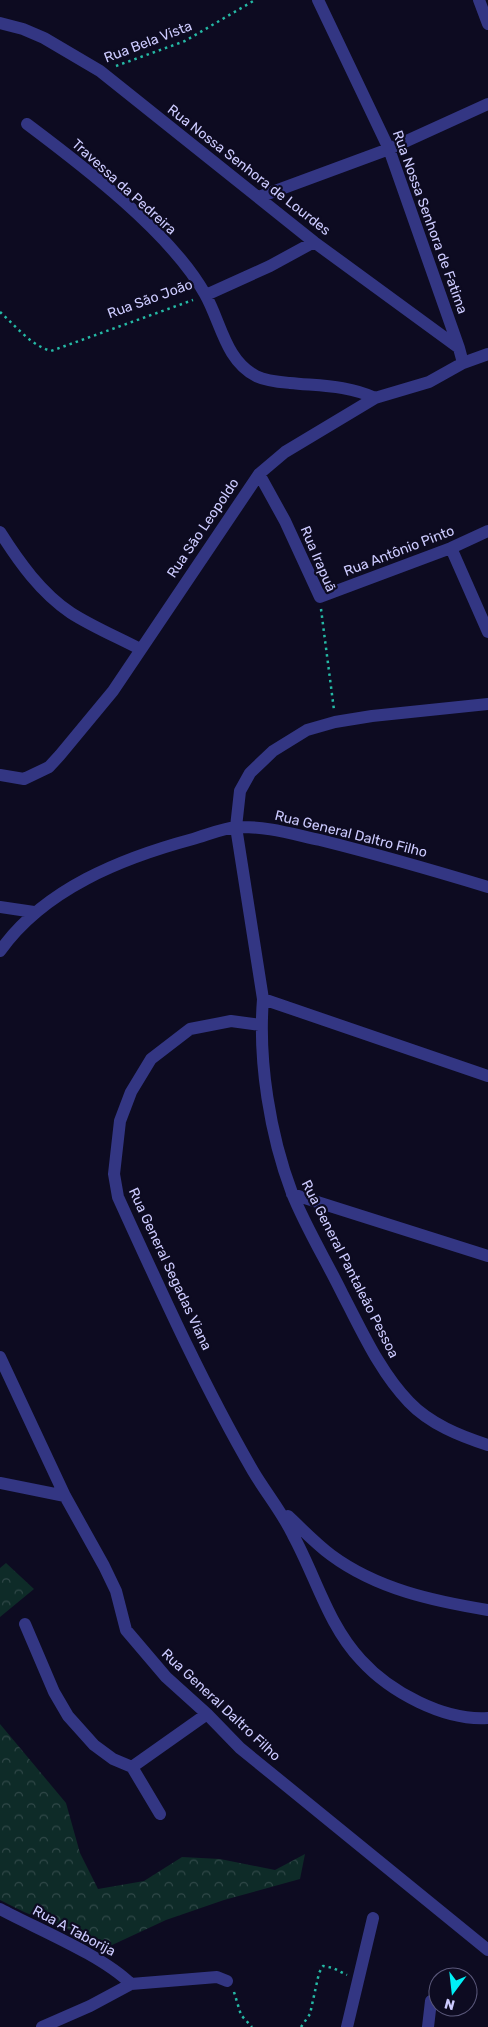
<svg xmlns="http://www.w3.org/2000/svg" width="488" height="2027" viewBox="0 0 488 2027" font-family="Rubik,sans-serif">
<defs>
<pattern id="forest-crowns" width="20" height="18" patternUnits="userSpaceOnUse" patternTransform="scale(1.25)"><rect width="20" height="18" fill="#0e2b28"/><path d="M2 6a3 3 0 1 1 6 0M12 15a3 3 0 1 1 6 0" fill="none" stroke="#304848"/></pattern>
</defs>
<rect width="100%" height="100%" fill="#0d0b21"/>
<path fill="url(#forest-crowns)" d="M6,1563l28,26 -34,28v-49z
M0,1724l66,79 14,50 18,36 46,-8 38,-24 38,2 55,11 30,-16 -5,25 -76,21 -58,20 -56,26 -86,-34 -24,-12z"/>
<g fill="none" stroke-linecap="round" stroke-linejoin="round">
<path stroke="#25b9a5" stroke-width="2.5" stroke-dasharray="2.5 4" stroke-linecap="butt" d="M116,66l69,-25 70,-41
M0,312c16,14 30,33 51,39l142,-51
M321,609l13,101
M234,1992l7,23 11,12
M301,2027l9,-13 9,-41 4,-7 10,2 14,7"/>
<path stroke="#333683" stroke-width="12" d="M318,0l71,149 70,199
M479,0l9,24
M0,23l23,6 21,9 56,33 214,171 145,106 4,15
M27,124c56,42 144,109 178,170 16,28 20,66 51,82 10,5 23,6 34,7 29,3 58,2 85,15
M259,197l130,-48 99,-45
M206,295l64,-29 44,-24
M259,474l26,47 35,76 131,-49 37,-17
M0,532c19,30 41,61 71,81 22,14 46,24 69,36
M451,548l37,84
M488,704l-116,12 -37,6 -28,8 -34,21 -23,22 -10,18 -4,36 27,172c-5,62 7,136 29,194 14,35 35,69 51,102 19,36 37,77 66,107 21,22 51,34 79,43
M0,775l24,4 25,-12 11,-12 53,-64 146,-217 26,-22 90,-54 54,-16 34,-19 25,-9
M0,907l34,5
M0,951c44,-62 122,-93 193,-112 14,-4 30,-11 44,-12 28,-1 55,7 83,13 56,14 112,30 168,47
M263,999l225,77
M261,1025l-30,-4 -41,8 -39,30 -20,33 -11,29 -6,53 4,23c42,92 84,186 135,274 13,22 29,41 40,64 23,42 35,90 68,125 29,32 83,61 127,58
M292,1194l196,62
M0,1357l65,139 39,70 12,25 10,39 40,47 41,37 33,34 248,202
M0,1483l65,13
M288,1516c14,13 27,27 43,39 46,34 102,46 157,55
M25,1624l29,68 14,24 26,29 19,14 19,8 28,47
M132,1767l75,-53
M0,1909c37,20 102,46 131,75
M42,2027l48,-21 41,-22 86,-7 10,4
M347,2027l26,-109
M428,2027l3,-26"/>
</g>
<g text-anchor="middle" dominant-baseline="central" stroke-width="4.5" stroke-linejoin="round" paint-order="stroke">
<g font-size="14" fill="#cdcbff" stroke="#0d0b21">
<text transform="translate(148 42) rotate(-21)">Rua Bela Vista</text>
<text transform="translate(249 170) rotate(38)">Rua Nossa Senhora de Lourdes</text>
<text transform="translate(124 187) rotate(42)">Travessa da Pedreira</text>
<text transform="translate(430 222) rotate(70)">Rua Nossa Senhora de Fatima</text>
<text transform="translate(150 299) rotate(-20)">Rua São João</text>
<text transform="translate(203 528) rotate(-56)">Rua São Leopoldo</text>
<text transform="translate(399 551) rotate(-21)">Rua Antônio Pinto</text>
<text transform="translate(318 559) rotate(67)">Rua Irapuã</text>
<text transform="translate(351 834) rotate(14)">Rua General Daltro Filho</text>
<text transform="translate(170 1269) rotate(65)">Rua General Segadas Viana</text>
<text transform="translate(350 1269) rotate(63)">Rua General Pantaleão Pessoa</text>
<text transform="translate(221 1705) rotate(43)">Rua General Daltro Filho</text>
<text transform="translate(74 1931) rotate(28)">Rua A Taborija</text>
</g>
</g>
<g transform="translate(453 1992) rotate(195)"><circle r="24" fill="#0d0b21" stroke="#5a587a"/>
<path d="M0-4L9 19L0 12L-9 19Z" fill="#00f0f6"/>
<text y="-8" font-size="14" font-weight="bold" text-anchor="middle" fill="#cdcbff">N</text>
</g>
</svg>
